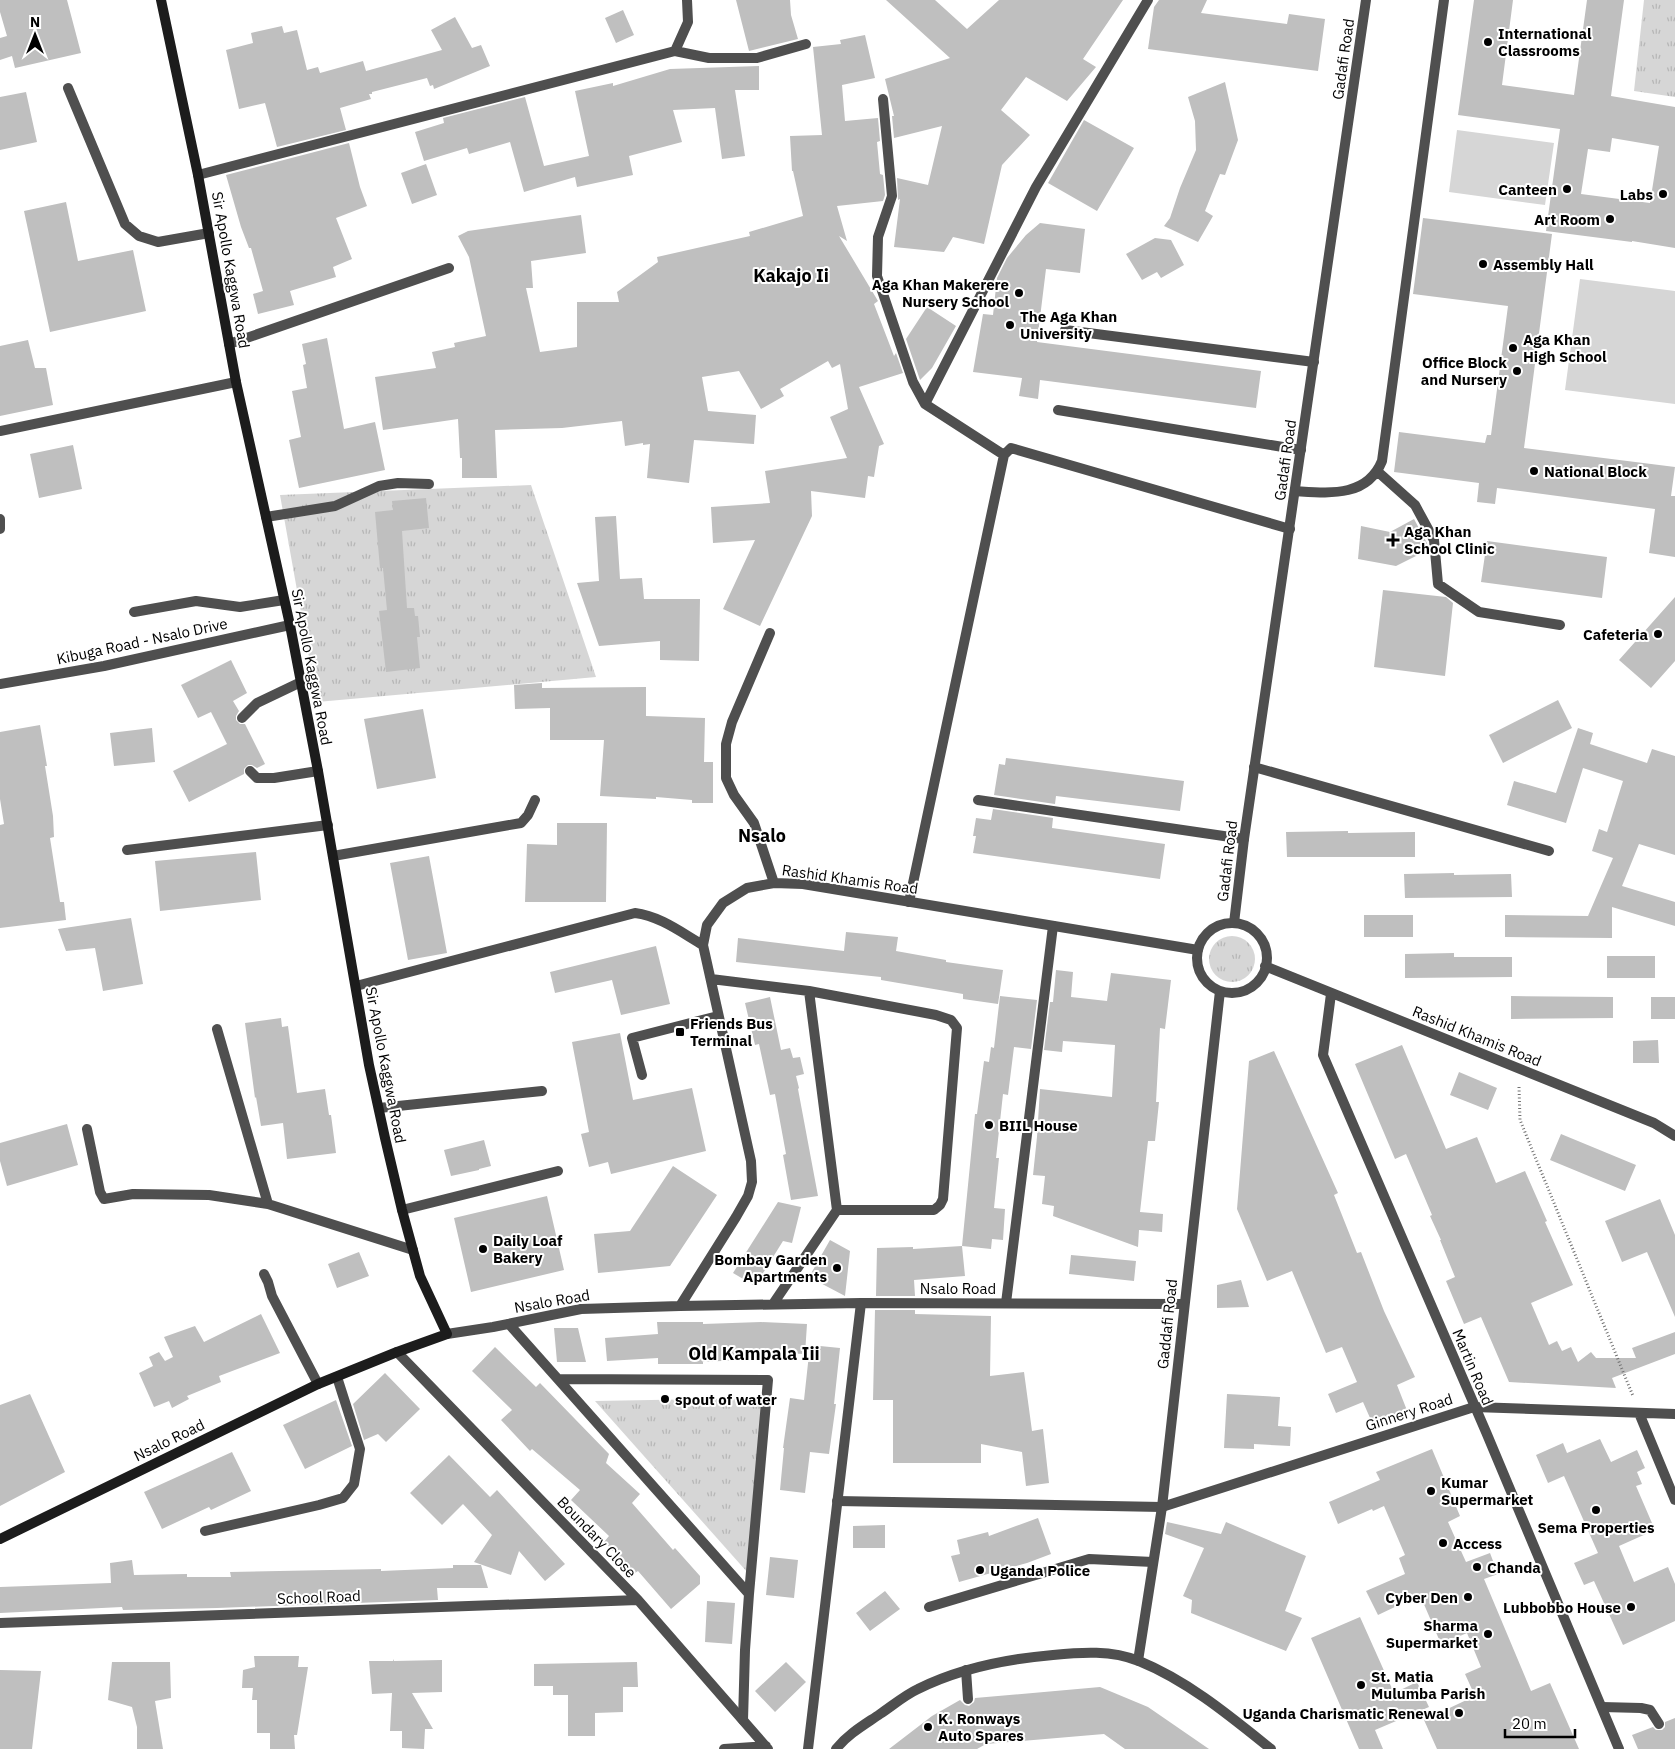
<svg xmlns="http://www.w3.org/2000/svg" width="1675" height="1749" viewBox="0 0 1675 1749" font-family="'IBM Plex Sans',sans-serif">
<defs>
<pattern id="grass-tufts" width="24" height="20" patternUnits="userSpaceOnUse" patternTransform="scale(1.25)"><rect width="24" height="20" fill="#d6d6d6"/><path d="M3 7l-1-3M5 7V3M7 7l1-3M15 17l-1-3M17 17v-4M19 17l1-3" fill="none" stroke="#b6b6b6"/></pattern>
</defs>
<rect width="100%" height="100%" fill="#fff"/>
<path fill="url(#grass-tufts)" d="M1644,0h31v97l-41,-6z
M531,485l65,192 -279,25 -37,-207z
M1209 959a23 23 0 1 1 46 0a23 23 0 1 1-46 0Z
M763,1398l-15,175 -153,-172z"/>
<path fill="#d6d6d6" d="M1457,130l97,13 -9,62 -96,-13z
M1580,279l95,12v113l-110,-14z"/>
<path fill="#bfbfbf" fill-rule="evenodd" d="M0,0h67l14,53 -66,15 -3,-12 -12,4v-22l7,-2 -7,-24z
M736,0h54l1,15 7,24 -49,12z
M886,0h49l32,29 32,-29h124l-40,59 13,8 -29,34 -41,-24 -25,33 29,25 -28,30 -18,79 -31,-7 -9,15 -50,-5 6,-48 -2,1 -1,-22 31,7 14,-59 -48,12 -2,-22h2l-9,-37 65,-21z
M1159,0h48l-6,13 86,11 2,-10 36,5 -7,52 -170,-22 6,-42z
M1474,0h39l-11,85 72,10 13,-95h37l-13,96 64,11v141l-43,-7v1l-86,-11 14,-102 -102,-14zM1612,138l47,8 -9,57 -69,-9 7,-45 22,3z
M623,10l11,25 -18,8 -11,-25z
M455,17l17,31 9,-3 9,21 -56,23 -1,-4 -3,1 -3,-8 -55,14v2h-3l2,5 -31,9 6,22 -69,17 -12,-44 -26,6 -13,-59 27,-7 -2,-10 31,-7 2,7 13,-3 10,40 11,-3 2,6 43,-12 3,10 76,-21 -11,-20z
M865,35l10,43 -33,7 3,36 33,-3 2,23 -3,1 3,32 3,1 2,20 -2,6 -46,5 10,35 -8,-5 39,65 -4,3 20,52 2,-3 7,20 -44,14 25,57 -5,2 -5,31 -6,-1 -3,22 -54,-7 1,25 -52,110 -37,-17 32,-69 -42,3 -2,-36 59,-4 -5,-32 82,-13 -17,-41 18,-8 -8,-45 -8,4 -4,-7 -48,28 4,7 -23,13 -22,-38 -37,6 6,34 48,4 -2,29 -60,-4 -5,43 -42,-5 3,-34 -7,1v-2l-18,3 -3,-25 -60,7 -67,2 2,48h-35v-20h-2l-2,-39 -75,11 -8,-53 61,-9 -4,-16 23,-5 -1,-4 32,-7 -17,-79 -11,-21 10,-5 113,-16 5,38 -55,8 2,27h-7l14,64 37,-5v-45h42l-2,-10 41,-30 -1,-5 93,-21 -1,-4 54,-16 -10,-45h-1l-2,-35 32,-1 -9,-88 28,-3 -1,-4z
M759,66v24h-24l10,66 -23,3 -7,-51 -42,2 9,32 -53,14 4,19 -56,12 -2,-10 -51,15 -14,-50 -41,12 -2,-6 -43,13 -9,-29 29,-9 -1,-5 82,-21 19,69 45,-10 -14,-65 38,-8v3l57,-17z
M1225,82l13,58 -13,35 -5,-1 -15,37 8,5 -15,26 -34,-16 6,-8 10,-30 16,-38 -1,-29 -7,-24z
M26,92l11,50 -37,8v-53z
M1084,120l50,28 -37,63 -49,-28z
M349,143l11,44 7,19 -31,12 16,41 -19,8 3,10 -46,14 4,14 -36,9 -5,-20 10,-3 -12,-43h-2l-8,-21 -15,-52z
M426,164l11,31 -25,9 -11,-31z
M66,202l12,59 55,-11 13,61 -96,21 -26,-121z
M1423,218l129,16 -28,214 151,19 -4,29h4v61l-26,-4 6,-44 -158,-21 -2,16 -18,-2 2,-19 -85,-11 5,-40 86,11 2,-8h4l17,-129 -95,-12z
M1040,223l45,6 -5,44 -34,-4 -9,73 224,29 -5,37 -216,-28 -2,19 -19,-3 3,-18 -49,-6 10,-58 10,1 4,-37 10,-20 19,-23z
M1155,238l16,2 13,25 -23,13 -4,-6 -15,8 -16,-26z
M927,307l29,19 -24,42 -12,12 -14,-41z
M327,338l17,91 31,-7 10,48 -86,18 -10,-48 12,-3 -9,-46 15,-3 -4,-23 3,-1 -4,-20z
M28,340l7,28h11l7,37 -53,11v-70z
M73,445l9,44 -43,9 -9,-44z
M426,498l3,30 -27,3 5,77h7l1,8h3l2,21h-3l3,31 -34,4 -7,-61 8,-1 -4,-42h-3l-5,-56 18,-2 -1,-9z
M616,516l4,63 22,-1 2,21h56l-1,62 -39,-1v-19l-61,5 -22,-63 22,-2 -4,-64z
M1414,519l13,24 1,7 -32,16 -38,-7 3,-33 29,6z
M1487,541l120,16 -5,41 -121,-16z
M1383,590l63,7 7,6 -8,73 -71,-9z
M1675,597v64l-24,27 -32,-28z
M231,660l16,33 -14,8 6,10 -3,5v4l4,4h5l20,40 -8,4 -5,-3h-4l-4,4v5l-55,28 -16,-31 54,-27 -16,-32 -13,6 -17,-33z
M542,683v5l104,-1v29l59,2 -1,44h9v41h-21v-3l-36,-3v2l-56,-3 4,-56h-54v-32l-35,1 -1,-24z
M1558,700l14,28 -69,35 -14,-28z
M423,709l13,69 -59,11 -13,-70z
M40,725l7,41h-2l8,50 1,21 -4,1 10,64h4l2,18 -66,8v-103l4,-1 -4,-25v-67z
M152,728l3,34 -41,4 -4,-33z
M1578,728l15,5 -3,11 57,19 5,-14 23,7v99l-36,-11 -17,42 53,16v24l-63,-19v31l-107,-1v-22l83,1 25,-58 -21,-7 7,-22 8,3 16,-51 -40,-13 -17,55 -59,-18 7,-24 42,12z
M1006,758l178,23 -4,30 -124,-15 -1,8 -61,-9 5,-31 6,1z
M993,809l60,9 -1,10 113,16 -5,35 -187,-26 3,-17h-3l3,-18 15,2z
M557,823h50l-1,79h-81l2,-58 30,1z
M1348,831v2l67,-1v25h-128l-1,-25z
M256,852l5,48 -101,11 -5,-50z
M429,856l18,97 -39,7 -18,-97z
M1454,873v2l57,-1 1,23 -107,1 -1,-24z
M1364,915h49v22h-49z
M131,918l12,66 -40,7 -8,-43 -29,3 -8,-22z
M846,932l52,5 -2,14 50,9v2l57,8 -5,34 -35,-5v-5l-82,-14v-3l-145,-15 2,-24 106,13z
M656,946l14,58 -49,11 -9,-35 -57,13 -5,-21z
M1454,953v4h58v20l-107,1v-24z
M1607,956h48v22h-48z
M1056,970l17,2 -2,25 36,4 4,-28 60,7 -6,49 -5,-1 -4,74h3l-4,39h-7l-8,71 23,2 -1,18 -23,-2 -1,17 -85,-31 1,-10 -12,-2 3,-28 -12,-1 4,-38 3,-48 72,8 3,-52 -52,-4 -1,11 -18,-2 6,-48h3z
M1000,996l37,4 -6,49 -17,-2 -6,48 -5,-1 -7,64h3l-5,50 11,1 -2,31 -11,-1 -1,10 -29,-3 13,-132h2l7,-53 5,1 2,-15 3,1z
M1511,996l102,1v21l-102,1z
M770,997l11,53 9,-2 3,10 7,-1 4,17 -8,2 3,12 -1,1 20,107 -27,4 -8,-45 3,-1 -11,-60 -5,1 -11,-51 -4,1 -10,-42z
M1651,997h24v22h-24z
M281,1018l1,9 6,-1 9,67 28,-4 4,26h2l5,38 -49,6 -4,-36 -22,3 -5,-29 -1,1 -10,-75z
M620,1033l13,67 59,-12 14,63 -95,23 -3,-12 -19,5 -8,-33 8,-2 -17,-90z
M1658,1040l1,23h-26v-22z
M1402,1045l44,104 31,-12 19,46 29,-12 22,50 -2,1 28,63 -42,18 18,42 8,-4 5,10 9,-4 7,15 13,-10 5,6h40l-4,-10 43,-16v22l-63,24 4,10 -107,-6 -28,-65 -17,7 -18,-43 9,-4 -15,-37h1l-11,-24 2,-1 -26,-61 -11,5 -40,-95z
M1274,1051l64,142 -4,2 23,58 4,-1 23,59 31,66 -18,8 11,28 -34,14 -11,-25 -27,11 -8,-19 29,-12 -15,-35 -16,6 -34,-82 -25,10 -30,-72 12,-148z
M1459,1072l38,16 -9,22 -38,-15z
M67,1124l11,41 -71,21 -7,-25v-18z
M1561,1134l75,31 -11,26 -75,-31z
M484,1140l7,26 -12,3v1l-28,6 -7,-26z
M673,1166l44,29 -47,71 -72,7 -4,-39 36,-3z
M547,1196l17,74 -93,22 -17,-74z
M1660,1199l15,36v82l-28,-65 -25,10 -17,-41z
M778,1202l23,5 -9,36 -9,-2 -28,45 -22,-13z
M830,1240l20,11 -5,45 -36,-19z
M962,1246l3,30 -51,4 1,16h-39l1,-48 36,-1v2z
M359,1252l10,24 -32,12 -9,-24z
M1071,1255l65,6 -2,20 -65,-7z
M1241,1280l8,27 -32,1v-23z
M875,1310h40v4l76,2 -1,60 34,-4 8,59 11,-2 6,54 -23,3 -4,-34 -41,-8v19h-88v-63h-20z
M261,1314l19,39 -61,23 2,6 -34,14 2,3 -17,9 -3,-7 -15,6 -15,-34 14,-7 -4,-9 10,-5 6,9 8,-4 -9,-20 31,-11 9,16z
M657,1322h46v2l58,-2 46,2 -2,30 -48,-2v7l-54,3v2h-45v-6l-51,3 -2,-23 53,-4z
M554,1328h24l8,34h-29z
M810,1345l30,3 -6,56h2l-7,50 -19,-2 -5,41 -25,-3 4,-42h-1l7,-50 14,2z
M495,1347l41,40 4,-4 69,71 -3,9 34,31 -8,9 41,47 2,-2 25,28v8l-29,25 -33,-38 -3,2 -31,-31 5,-6 -38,-36 9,-10 -48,-41 -2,2 -29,-31 11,-10 -40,-39z
M385,1373l35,36 -34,33 -8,-8 -14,6 -11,-36z
M30,1394l35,78 -65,34v-101z
M1227,1394l53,3 -2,29 13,1 -1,19 -36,-2v5l-30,-1z
M336,1400l16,46 -47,23 -22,-44z
M1600,1439l11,23 26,-12 8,18 -8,4 5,12 -6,2 19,44 -36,16 15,36 34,-15 7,17v37l-52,24 -29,-64 -10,4 -10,-22 24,-10 -34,-77 -16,7 -12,-28 27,-12 4,10z
M1432,1449l28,67 -12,6 18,40 24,-9 8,21 -14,5 47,112 19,-8 29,66h-142l-13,-29 51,-24 -10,-22 16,-7 -14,-34 -26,11 -21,-49 -42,20 -12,-24 39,-17 -6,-16 6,-3 -21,-49 -11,5 -1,-2 -34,15 -9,-22 51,-22 -4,-8z
M232,1452l19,39 -40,19 -2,-3 -47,22 -18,-37z
M449,1455l41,42 7,-7 68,74 -20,17 -26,-30 -8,24 -37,-13 18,-27 -29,-31 -21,21 -32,-32z
M1038,1518l13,36 -24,9 -68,19 -8,-26 9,-2 -3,-14 31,-8 1,4z
M1167,1522l54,12 5,-12 80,34 -21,55 17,7 -16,33 -95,-38 1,-13 -9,-4 21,-48 -39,-14z
M885,1525v23h-32v-22z
M770,1557l28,3 -4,38 -28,-3z
M132,1560l2,15 53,-1v3h44l-1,-5 151,-3v2l72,-3v-3h28l7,23h-51l1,12 -221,8 -94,2 -1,-3 -122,6v-26l111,-4 -1,-20z
M885,1591l15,18 -30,22 -14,-18z
M707,1601l28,2 -3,41 -27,-2z
M1360,1617l34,76 23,-11 12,25 -54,23 8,19h-24l-48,-111z
M254,1656h45l-1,11h10l-11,68h-3l1,14h-25v-16h-13v-33h-5l1,-12h-11l1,-18 12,-3z
M393,1659l1,2 48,-1v32l-30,1 21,36h-8l-1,20 -22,-1v-17h-12l2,-38 -20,1 -3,-33h24z
M112,1662h58l1,36 -16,3 8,48h-26v-22l-5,-20 -24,-7z
M637,1662l1,25h-15v25l-28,1v23h-27v-41h-15v-9h-19v-22z
M786,1662l20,20 -31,30 -20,-21z
M0,1670l41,1 -9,78h-32z
M1100,1687l48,20 61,42h-84l-21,-15 -118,10 -9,5h-88l43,-33 28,-16 5,5 4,1 5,-4 1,-4z
M1675,1718v31h-37l-6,-14 21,-8 3,3h6l3,-3v-5z"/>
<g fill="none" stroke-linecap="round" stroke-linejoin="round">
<path stroke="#717171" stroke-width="3" stroke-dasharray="1 2.5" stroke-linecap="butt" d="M1519,1087l1,33 113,276"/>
<path stroke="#4f4f4f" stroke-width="10" d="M68,88l57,136 14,12 19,6 51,-9
M883,99l9,97 -14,41 -1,39 36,106 12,22 79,51
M1065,330l249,32
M229,344l220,-76
M925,404l111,-217 112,-187
M1058,410l243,40
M1377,471l38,34 19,35 4,44 41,28 81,13
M1295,491c33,2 72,7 87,-30l62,-461
M266,517l69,-11 44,-20 19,-3 31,1
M134,612l62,-11 44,6 44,-7
M242,718l15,-15 44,-21
M250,771l7,7h17l44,-7
M978,800l266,39
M127,850l201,-25
M333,856l188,-33 7,-8 7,-15
M909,902l95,-447 7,-7 279,81
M642,1075l-10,-37 86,-22
M379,1108l163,-17
M402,1210l156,-39
M264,1274l4,8 4,14 46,88
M1006,1303l47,-377
M509,1324l240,270 -4,56 -2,70
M558,1379l210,1 -19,214
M837,1501l325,6
M205,1531l114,-26 24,-7 11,-14 6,-35 -23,-72
M929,1607l160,-48 64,3
M966,1670l2,29
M1602,1707l39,1 9,2 9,14"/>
<path stroke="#4f4f4f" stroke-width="10" d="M675,51l13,-29 -1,-22
M198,175l477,-124 34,7h48l49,-14
M0,431l236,-49
M0,519v10
M770,633l-38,89 -6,22v34l8,17 20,28 20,60
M0,684l104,-18 186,-41
M1254,767l295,84
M711,979l98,12 28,219 -64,94
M356,986l279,-73c25,3 47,20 68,32
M809,991l127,24 15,5 6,8 -14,171 -3,6 -6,5h-97
M217,1029l51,175
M87,1129l13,63 4,7 29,-5 76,1 59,9 145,46
M680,1306l56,-89 12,-21 4,-14 -1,-21 -48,-216 4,-20 16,-22 24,-15 27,-5 29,1 395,66
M447,1334l46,-7 88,-18 99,-3 181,-3 323,1
M397,1352l241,248 130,149
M1639,1413l36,87
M1162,1507l312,-100 201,7
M0,1623l638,-23
M724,1749l42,-3
M808,1749l53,-446"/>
<path stroke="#4f4f4f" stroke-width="10" d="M1234,923l10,-84 122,-839
M1197 958a35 35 0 1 1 70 0a35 35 0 1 1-70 0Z
M1265,966l389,157 21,13
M1331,994l-8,61 163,377 133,317
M1138,1661l24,-154 58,-516
M836,1749c12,-15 28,-24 44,-35 12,-8 25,-19 38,-25 42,-21 88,-30 135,-34 29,-3 58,-5 86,6 49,20 91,55 132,88"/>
<path stroke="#1c1c1c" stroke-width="10" d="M0,1539l318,-155 79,-32 50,-18 -27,-58 -18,-66 -17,-72 -16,-73 -51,-294 -28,-146 -54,-243 -38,-207 -37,-175"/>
</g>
<g fill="#000" stroke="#fff" stroke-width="2">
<circle cx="1488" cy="42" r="5"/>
<circle cx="1567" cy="189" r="5"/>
<circle cx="1663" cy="194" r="5"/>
<circle cx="1610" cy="219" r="5"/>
<circle cx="1483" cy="264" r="5"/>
<circle cx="1019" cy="293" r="5"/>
<circle cx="1010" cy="325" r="5"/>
<circle cx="1513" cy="348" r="5"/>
<circle cx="1517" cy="371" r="5"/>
<circle cx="1534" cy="471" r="5"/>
<path d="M1390.5 532.5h5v5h5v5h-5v5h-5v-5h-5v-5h5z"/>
<circle cx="1658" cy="634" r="5"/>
<rect x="675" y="1027" width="10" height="10" rx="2.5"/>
<circle cx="989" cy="1125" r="5"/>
<circle cx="483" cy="1249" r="5"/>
<circle cx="837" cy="1268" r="5"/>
<circle cx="665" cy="1399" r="5"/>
<circle cx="1431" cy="1491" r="5"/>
<circle cx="1596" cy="1510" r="5"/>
<circle cx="1443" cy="1543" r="5"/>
<circle cx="1477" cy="1567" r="5"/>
<circle cx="980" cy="1570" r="5"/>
<circle cx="1468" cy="1597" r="5"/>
<circle cx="1631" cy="1607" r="5"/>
<circle cx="1488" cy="1634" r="5"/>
<circle cx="1361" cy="1685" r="5"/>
<circle cx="1459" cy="1713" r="5"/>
<circle cx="928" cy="1727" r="5"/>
</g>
<g text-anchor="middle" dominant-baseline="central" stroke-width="4" stroke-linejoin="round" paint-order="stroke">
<g font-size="15" font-weight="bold" fill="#000" stroke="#fff" text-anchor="start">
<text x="1498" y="33">International<tspan x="1498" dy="17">Classrooms</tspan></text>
<text x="1557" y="189" text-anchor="end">Canteen</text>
<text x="1653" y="194" text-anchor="end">Labs</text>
<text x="1600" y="219" text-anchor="end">Art Room</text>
<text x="1493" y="264">Assembly Hall</text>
<text x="1009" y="284" text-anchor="end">Aga Khan Makerere<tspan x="1009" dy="17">Nursery School</tspan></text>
<text x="1020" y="316">The Aga Khan<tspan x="1020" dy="17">University</tspan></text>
<text x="1523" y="339">Aga Khan<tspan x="1523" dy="17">High School</tspan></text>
<text x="1507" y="362" text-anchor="end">Office Block<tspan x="1507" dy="17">and Nursery</tspan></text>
<text x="1544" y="471">National Block</text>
<text x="1404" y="531">Aga Khan<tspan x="1404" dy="17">School Clinic</tspan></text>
<text x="1648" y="634" text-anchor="end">Cafeteria</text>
<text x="690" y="1023">Friends Bus<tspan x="690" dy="17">Terminal</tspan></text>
<text x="999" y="1125">BIIL House</text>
<text x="493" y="1240">Daily Loaf<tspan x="493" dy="17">Bakery</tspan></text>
<text x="827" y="1259" text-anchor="end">Bombay Garden<tspan x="827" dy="17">Apartments</tspan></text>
<text x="675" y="1399">spout of water</text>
<text x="1441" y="1482">Kumar<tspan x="1441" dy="17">Supermarket</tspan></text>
<text x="1596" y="1527" text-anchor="middle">Sema Properties</text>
<text x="1453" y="1543">Access</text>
<text x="1487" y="1567">Chanda</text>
<text x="990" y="1570">Uganda Police</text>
<text x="1458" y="1597" text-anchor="end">Cyber Den</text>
<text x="1621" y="1607" text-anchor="end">Lubbobbo House</text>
<text x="1478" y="1625" text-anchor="end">Sharma<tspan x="1478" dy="17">Supermarket</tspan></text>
<text x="1371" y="1676">St. Matia<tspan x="1371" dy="17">Mulumba Parish</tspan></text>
<text x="1449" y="1713" text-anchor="end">Uganda Charismatic Renewal</text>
<text x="938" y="1718">K. Ronways<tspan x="938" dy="17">Auto Spares</tspan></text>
</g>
<g font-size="15" fill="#000" stroke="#fff">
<text transform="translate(1343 59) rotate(-82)">Gadafi Road</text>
<text transform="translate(231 270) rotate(80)">Sir Apollo Kaggwa Road</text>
<text transform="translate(1285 460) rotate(-82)">Gadafi Road</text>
<text transform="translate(142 641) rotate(-12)">Kibuga Road - Nsalo Drive</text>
<text transform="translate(312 667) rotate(79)">Sir Apollo Kaggwa Road</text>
<text transform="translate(1227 861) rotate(-83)">Gadafi Road</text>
<text transform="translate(850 879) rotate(8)">Rashid Khamis Road</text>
<text transform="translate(1477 1036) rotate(22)">Rashid Khamis Road</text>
<text transform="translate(386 1065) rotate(79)">Sir Apollo Kaggwa Road</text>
<text x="958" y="1288">Nsalo Road</text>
<text transform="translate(552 1301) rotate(-10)">Nsalo Road</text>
<text transform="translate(1167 1324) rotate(-84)">Gaddafi Road</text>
<text transform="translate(1473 1367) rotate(67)">Martin Road</text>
<text transform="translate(1409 1412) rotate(-18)">Ginnery Road</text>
<text transform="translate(169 1440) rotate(-26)">Nsalo Road</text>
<text transform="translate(597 1537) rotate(46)">Boundary Close</text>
<text transform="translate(319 1597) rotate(-2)">School Road</text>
</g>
<g font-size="18" font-weight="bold" fill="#000" stroke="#fff">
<text x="791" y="275">Kakajo Ii</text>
<text x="762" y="835">Nsalo</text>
<text x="754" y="1353">Old Kampala Iii</text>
</g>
</g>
<g transform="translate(35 35)" stroke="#ffffff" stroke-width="4" paint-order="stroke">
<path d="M0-4L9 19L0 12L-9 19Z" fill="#000000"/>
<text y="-8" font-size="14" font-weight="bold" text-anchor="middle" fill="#000000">N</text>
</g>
<path d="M1505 1729v8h70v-8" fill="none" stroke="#000000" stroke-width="2.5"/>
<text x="1512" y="1729" font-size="15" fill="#000000" stroke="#ffffff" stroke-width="4" paint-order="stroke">20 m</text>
</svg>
